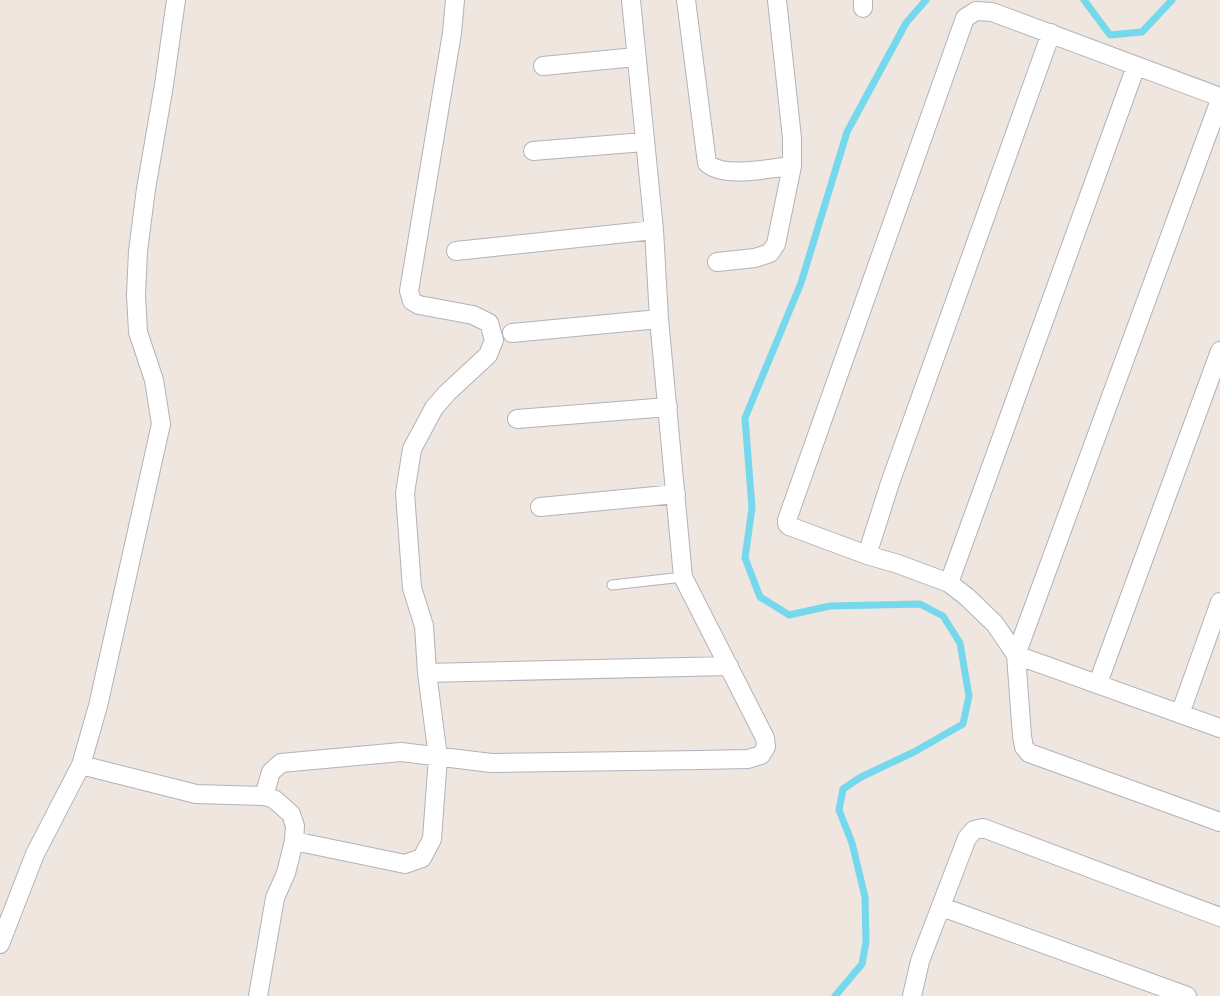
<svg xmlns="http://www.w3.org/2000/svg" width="1220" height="996" viewBox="0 0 1220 996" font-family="Helvetica,sans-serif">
<rect width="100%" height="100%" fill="#eee6df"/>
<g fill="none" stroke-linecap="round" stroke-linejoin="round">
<path stroke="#75d8ed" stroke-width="7" d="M1084,0l26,35 32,-3 30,-32
M835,996l27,-32 4,-22 -1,-45 -13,-54 -13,-33 4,-21 18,-12 53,-25 49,-28 6,-28 -9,-53 -17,-27 -23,-12 -90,2 -41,9 -29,-18 -15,-39 7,-50 -7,-90 56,-135 46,-151 59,-109 20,-23"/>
<g stroke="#b0b3bc" stroke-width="11">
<path id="service" d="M612,585l71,-8"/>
</g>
<g stroke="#b0b3bc" stroke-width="20">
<path id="minor" d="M686,0l21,163c16,16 63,5 85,3
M863,0v8
M1051,33l-161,450 -23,72 31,9 51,19 18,14 28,27 21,31 6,81 2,11 5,6 191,69
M543,66l93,-9
M1220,100l-204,555 204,73
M533,151l111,-9
M456,251l198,-21
M717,262l38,-4 15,-5 6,-9 16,-78v-28l-15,-138
M512,333l147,-14
M517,419l151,-12
M540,507l136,-13
M867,555l-78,-29 -2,-2v-4l178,-502 11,-7 16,1 228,85
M949,583l187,-517
M427,673l302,-7
M1098,683l122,-332
M1180,714l40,-112
M81,765l115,29 68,2 10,3 17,15 4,12 -1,15 -8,32 -11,25 -17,98
M264,796l7,-24 10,-9 120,-11 90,11 209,-3 48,-1 13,-4 5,-8 -1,-9 -82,-161 -24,-258 -5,-89 -23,-230
M294,841l111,23 17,-6 10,-19 6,-82 -11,-84 -3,-47 -12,-38 -7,-95 7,-44 22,-41 13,-15 41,-38 6,-15 -5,-17 -16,-8 -54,-10 -7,-4 -3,-10 43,-258 3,-33
M942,907l245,89
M0,944l35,-90 46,-89 17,-59 63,-282 -7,-44 -16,-48 -2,-37 2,-44 8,-62 18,-104 12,-85
M912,996l8,-35 47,-123 7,-8 9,-2 237,89"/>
</g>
<use href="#service" stroke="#fff" stroke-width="9"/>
<use href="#minor" stroke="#fff" stroke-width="18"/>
</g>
</svg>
